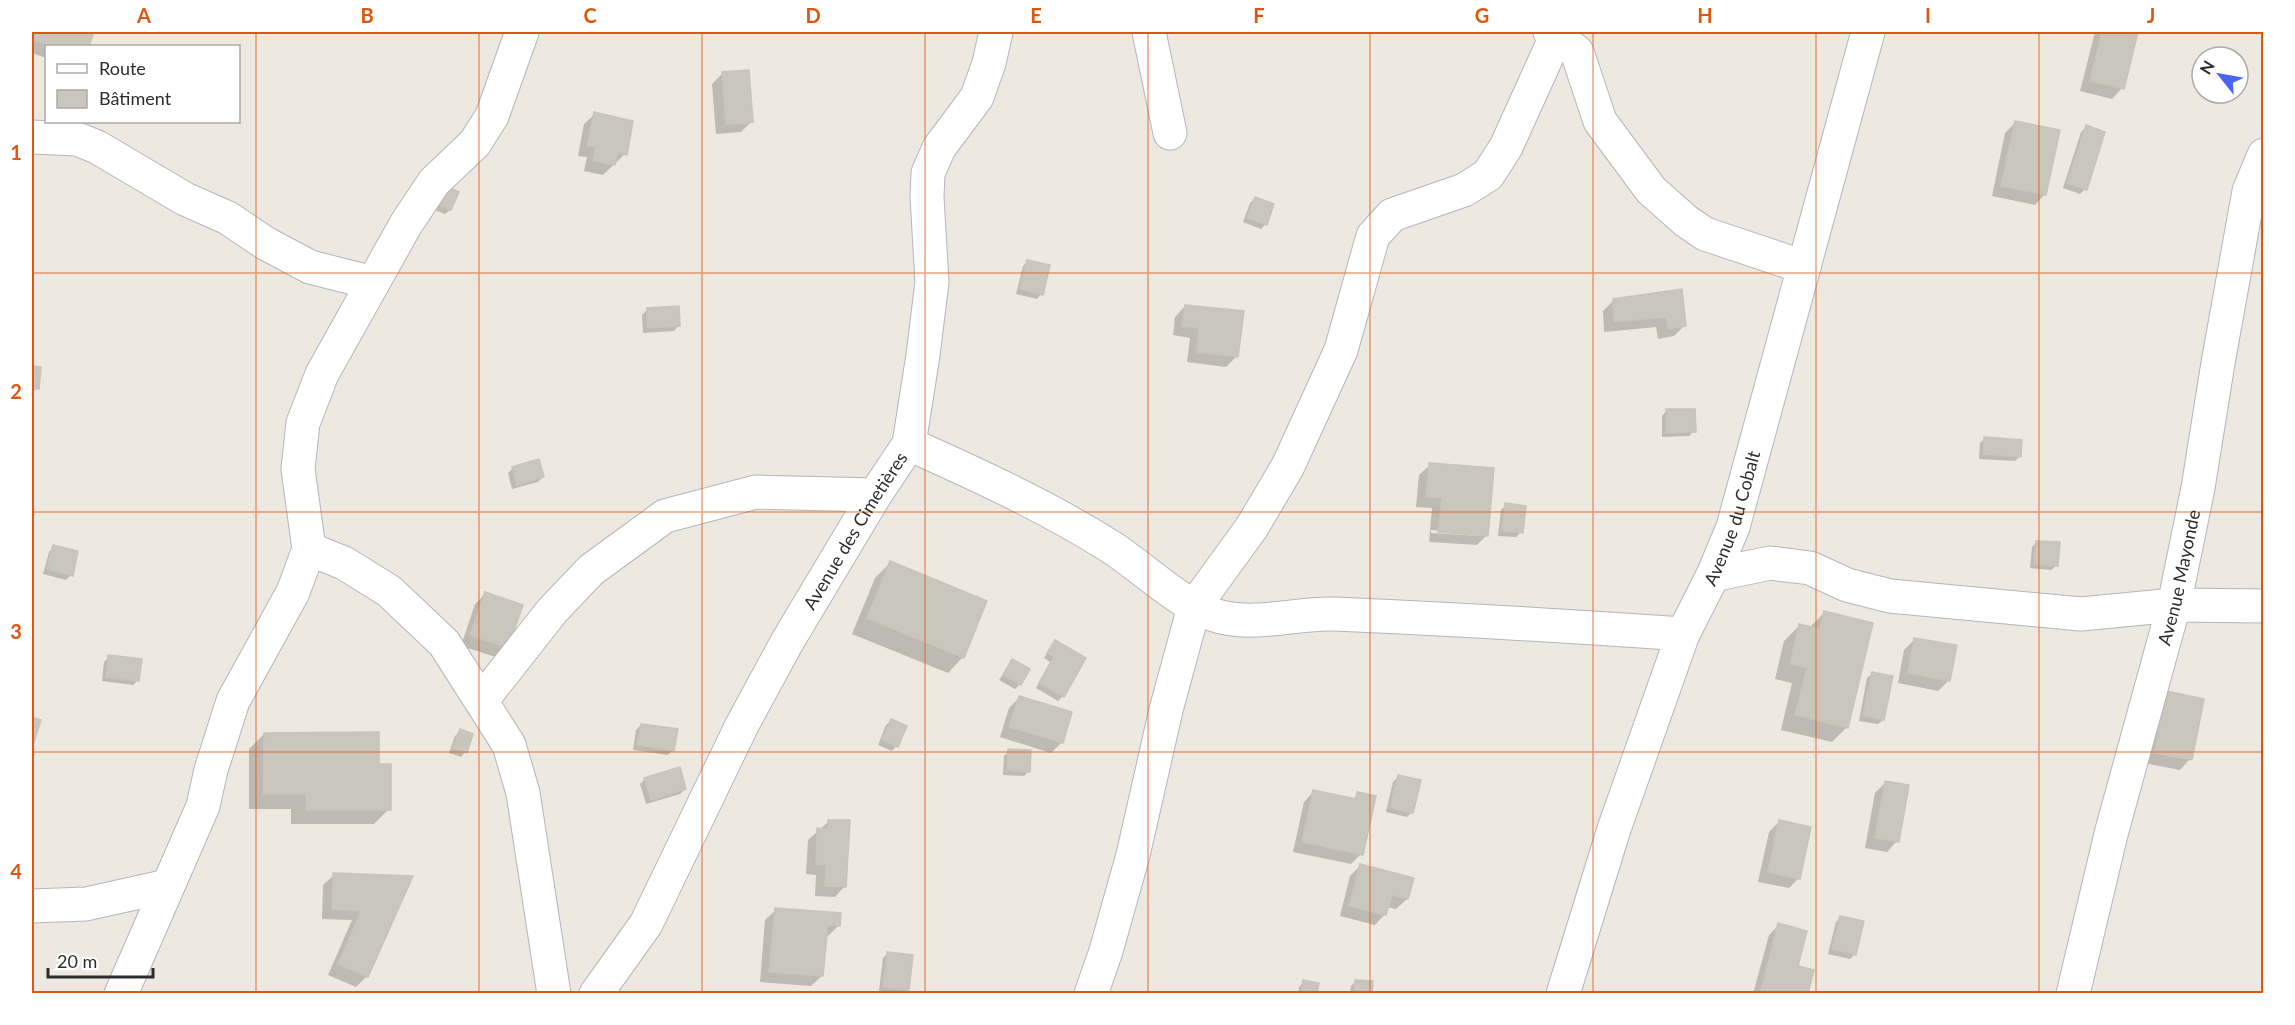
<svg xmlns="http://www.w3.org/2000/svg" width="2295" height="1025" viewBox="0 0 2295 1025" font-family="Lato,sans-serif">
<rect width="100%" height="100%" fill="#ede8e0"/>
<path fill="#0003" fill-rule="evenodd" d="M32,32h60l-4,14h-42v12l-14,-5z
M2095,32h41l-14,56 -10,11 -32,-8z
M722,74l30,47 -11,11 -25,2 -4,-50z
M595,114l30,40 -22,21 -19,-4 3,-14 -9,-1 6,-32z
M2015,123l30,71 -10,11 -43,-9 13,-63z
M2086,127l-1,62 -5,5 -17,-6 18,-56z
M457,193l-7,17 -5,4 -15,-6z
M1255,198l11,26 -5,5 -18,-7 7,-19z
M1028,261l13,33 -4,5 -21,-5 7,-28z
M1681,291l3,35 -10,10 -16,3 -2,-12 -52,5 -1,-21 11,-11z
M1185,306l52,50 -11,11 -39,-5 3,-24 -17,-3 2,-18z
M647,310l31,16 -4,5 -31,2 -1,-18z
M32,368h7l-2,20 -5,5z
M1666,411l28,20 -5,5 -27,1v-21z
M1985,438l35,18 -5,5 -36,-2 1,-16z
M1430,465l57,70 -10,10 -48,-3 3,-34 -16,-1 3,-32zM1431,530l49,3v3l-49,-3z
M513,468l30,9 -5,5 -26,7 -4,-16z
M1506,505l15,27 -5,5 -18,-1 3,-26z
M2037,542l19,24 -5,4 -21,-2 2,-21z
M54,547l17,28 -5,5 -23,-6 6,-22z
M890,563l73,94 -15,16 -96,-39 23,-56z
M485,594l22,53 -11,10 -35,-11 14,-42z
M1824,613l23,114 -15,15 -51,-12 11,-47 -17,-4 9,-38 15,-15 10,2z
M1915,639l33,42 -10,10 -40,-8 6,-33z
M1055,642l8,54 -5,5 -22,-13 14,-26 -6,-4z
M109,657l29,23 -5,5 -31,-4 2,-19z
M1012,661l8,23 -5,5 -16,-9z
M1872,674l11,46 -5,4 -19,-3 8,-43z
M2167,693l23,66 -10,11 -36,-7z
M1019,698l43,44 -11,11 -51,-16 9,-29z
M891,721l5,25 -4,5 -14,-6 8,-20z
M641,725l32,25 -5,5 -35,-5 3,-20z
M460,731l5,21 -4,5 -12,-4 6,-17z
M264,734l113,32 12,43 -15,15h-83v-15h-42v-60z
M1009,751l20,20 -5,5 -21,-1 1,-19z
M1398,777l14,35 -5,5 -21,-5 7,-30z
M645,779l40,10 -5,5 -34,10 -6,-20z
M1886,782l11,59 -10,11 -22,-4 10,-55z
M1314,791l39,8 5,-5 3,60 -10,10 -58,-12 11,-50z
M829,821l16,65 -10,11 -20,-1 1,-21 -10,-1 2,-34z
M1779,822l20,56 -10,10 -31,-6 11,-50z
M1360,866l47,33 -11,10 -9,-2 -2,7 -10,11 -35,-9 10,-40z
M334,875l76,2 -43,99 -11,11 -28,-12 24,-55 -30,-1 1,-34z
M776,910l63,15 -11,11 -3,-1 -3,41 -11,10 -51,-4 5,-62z
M1841,917l14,37 -5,5 -22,-5 8,-32z
M1779,925l18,42 9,27h-53l16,-59z
M888,953l20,36 -5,5 -24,-3 4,-33z
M1356,981l15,13h-21l1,-8z
M1304,982l11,12h-17l1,-7z"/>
<path fill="#c9c6be" stroke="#c9c4b9" stroke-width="1.5" d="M32,32h62l-5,14h-37l-20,-6z
M2102,32h36l-14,57 -34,-8z
M749,70l4,52 -27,3 -4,-53z
M594,112l39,9 -6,34 -9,-2 -3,12 -22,-4 3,-14 -9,-1z
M2015,121l45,9 -14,65 -45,-9z
M2086,125l19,7 -18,58 -20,-7z
M441,184l18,8 -8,18 -17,-7z
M1255,197l19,7 -7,21 -20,-7z
M1027,260l23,5 -7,30 -23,-6z
M1682,289l4,37 -18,3 -2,-12 -52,5 -1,-23z
M1185,305l59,6 -6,46 -41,-5 2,-24 -17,-2z
M679,306l1,20 -33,2v-20z
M32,366l9,1 -2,22 -7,-1z
M1666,409h29l1,23 -30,1z
M1984,437l38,3 -1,17 -38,-3z
M539,459l5,18 -27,8 -5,-18z
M1429,463l65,5 -6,68 -50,-4 4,-34 -16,-1z
M1505,503l21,3 -3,27 -21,-2z
M2036,541l24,1 -2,24 -24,-2z
M53,545l25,6 -5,25 -26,-7z
M890,561l97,40 -23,57 -97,-40z
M485,592l38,13 -15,43 -38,-13z
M1824,611l49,12 -25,105 -53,-13 12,-47 -17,-4 9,-40 21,5z
M1914,638l43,7 -7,36 -42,-8z
M1055,640l31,18 -22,39 -25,-14 15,-26 -7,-4z
M108,655l34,4 -3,22 -33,-4z
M1012,659l18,10 -9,16 -18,-10z
M1872,672l21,4 -9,44 -21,-4z
M2166,691l38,8 -12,61 -38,-7z
M1019,696l53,16 -9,31 -54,-16z
M32,717l9,3 -9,28z
M891,719l16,7 -9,21 -16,-7z
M641,724l37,5 -4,22 -37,-6z
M460,729l13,5 -6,19 -14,-5z
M379,732v32h12v46h-85v-16h-43l1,-61z
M1008,749l23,1 -1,22 -23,-2z
M680,767l6,22 -35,11 -7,-22z
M1398,775l23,5 -8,33 -23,-5z
M1885,781l24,4 -10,57 -24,-4z
M1313,790l43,9 1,-7 19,4 -13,59 -61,-13z
M828,820h22l-4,67 -21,-1 1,-21 -10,-1 1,-36 11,1z
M1779,820l32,7 -11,52 -32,-7z
M1360,864l54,14 -6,21 -16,-4 -6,20 -37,-9z
M333,873l80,3 -45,101 -30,-13 23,-53 -29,-2z
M775,908l66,5 -1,13 -12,-1 -5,51 -54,-4z
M1840,916l24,5 -8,34 -24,-6z
M1778,923l29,8 -9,35 16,4 -6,24h-48z
M887,952l26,3 -4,35 -26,-3z
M1303,980l16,3 -2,11h-16z
M1355,980l18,1 -1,13h-18z"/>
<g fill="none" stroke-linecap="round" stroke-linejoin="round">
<g stroke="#b3b6bf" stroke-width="35">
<g id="minor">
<path d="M1149,32l21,101"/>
<path d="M1550,32l27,20 23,69 51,69 35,31 19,13 99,33"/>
<path d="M32,137l45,2 20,8 88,52 43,19 37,25 45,24 63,16"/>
<path d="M909,444c69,31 137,62 202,103 33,21 72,61 110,70 38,9 75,-4 113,-3 117,5 233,12 349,20"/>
<path d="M309,549l35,14 45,28 55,52 65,102 14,48 31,201"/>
<path d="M1713,575l57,-12 40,5 37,17 43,11 191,18 93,-9 90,1"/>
<path d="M482,700l70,-89 39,-41 74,-54 91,-24 119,3"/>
<path d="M32,906l54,-2 81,-18"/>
<path d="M121,994l82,-188 8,-36 22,-69 60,-109 16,-43 -11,-80 5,-46 19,-49 84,-150 28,-42 41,-39 17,-27 30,-84"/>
<path id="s1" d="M596,994l50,-70 96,-199 45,-83 88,-147 34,-51 14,-89 9,-73 -5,-85 1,-24 11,-25 38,-51 12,-34 7,-31"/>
<path d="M1091,994l15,-43 27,-96 33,-145 28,-103 58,-80 36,-61 53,-116 32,-114 19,-21 72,-25 24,-15 18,-28 52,-115"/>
<path id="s2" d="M1563,994l51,-165 69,-195 30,-59 20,-48 135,-495"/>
<path id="s3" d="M2073,994l38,-160 63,-229 24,-117 20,-125 31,-172 15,-36"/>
</g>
</g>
<use href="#minor" stroke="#fff" stroke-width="33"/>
</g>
<path fill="none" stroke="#df570e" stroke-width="1.5" stroke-opacity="0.55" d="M256,32v962M479,32v962M702,32v962M925,32v962M1148,32v962M1370,32v962M1593,32v962M1816,32v962M2039,32v962M32,273h2232M32,512h2232M32,752h2232"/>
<g text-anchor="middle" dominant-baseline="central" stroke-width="4.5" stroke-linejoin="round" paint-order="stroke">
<g font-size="18" fill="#2d2d2d" stroke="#fff">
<text stroke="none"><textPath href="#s2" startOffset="506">Avenue du Cobalt</textPath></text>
<text stroke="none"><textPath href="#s1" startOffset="532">Avenue des Cimetières</textPath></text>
<text stroke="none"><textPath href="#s3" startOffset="430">Avenue Mayonde</textPath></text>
</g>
</g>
<rect width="2295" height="1025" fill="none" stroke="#ffffff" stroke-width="66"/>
<rect x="45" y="45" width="195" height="78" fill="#ffffff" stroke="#ababab" stroke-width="1.5"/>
<rect x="57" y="64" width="30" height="9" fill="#ffffff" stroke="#ababab" stroke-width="1.5"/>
<text x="99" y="75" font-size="18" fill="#2d2d2d">Route</text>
<rect x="57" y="90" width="30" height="18" fill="#c9c6be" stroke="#ababab" stroke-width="1.5"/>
<text x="99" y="105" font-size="18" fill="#2d2d2d">Bâtiment</text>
<g transform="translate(2220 75) rotate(301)"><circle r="28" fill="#ffffff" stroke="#ababab" stroke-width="1.5"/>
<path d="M0-4.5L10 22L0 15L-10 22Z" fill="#4966f1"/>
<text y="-9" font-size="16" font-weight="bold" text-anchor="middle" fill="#2d2d2d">N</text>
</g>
<path d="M48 968v9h105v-9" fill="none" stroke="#2d2d2d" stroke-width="3"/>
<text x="57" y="968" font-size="18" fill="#2d2d2d" stroke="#ffffff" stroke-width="4.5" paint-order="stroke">20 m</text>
<rect x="33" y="33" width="2229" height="959" fill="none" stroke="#df570e" stroke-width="2"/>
<g font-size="20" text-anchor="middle" font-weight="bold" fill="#df570e">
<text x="144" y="23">A</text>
<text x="367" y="23">B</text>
<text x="590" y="23">C</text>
<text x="813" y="23">D</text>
<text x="1036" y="23">E</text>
<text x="1259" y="23">F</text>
<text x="1482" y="23">G</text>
<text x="1705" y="23">H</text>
<text x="1928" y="23">I</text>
<text x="2151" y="23">J</text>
<text x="16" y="160">1</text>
<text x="16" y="399">2</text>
<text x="16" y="639">3</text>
<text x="16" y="879">4</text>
</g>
</svg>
